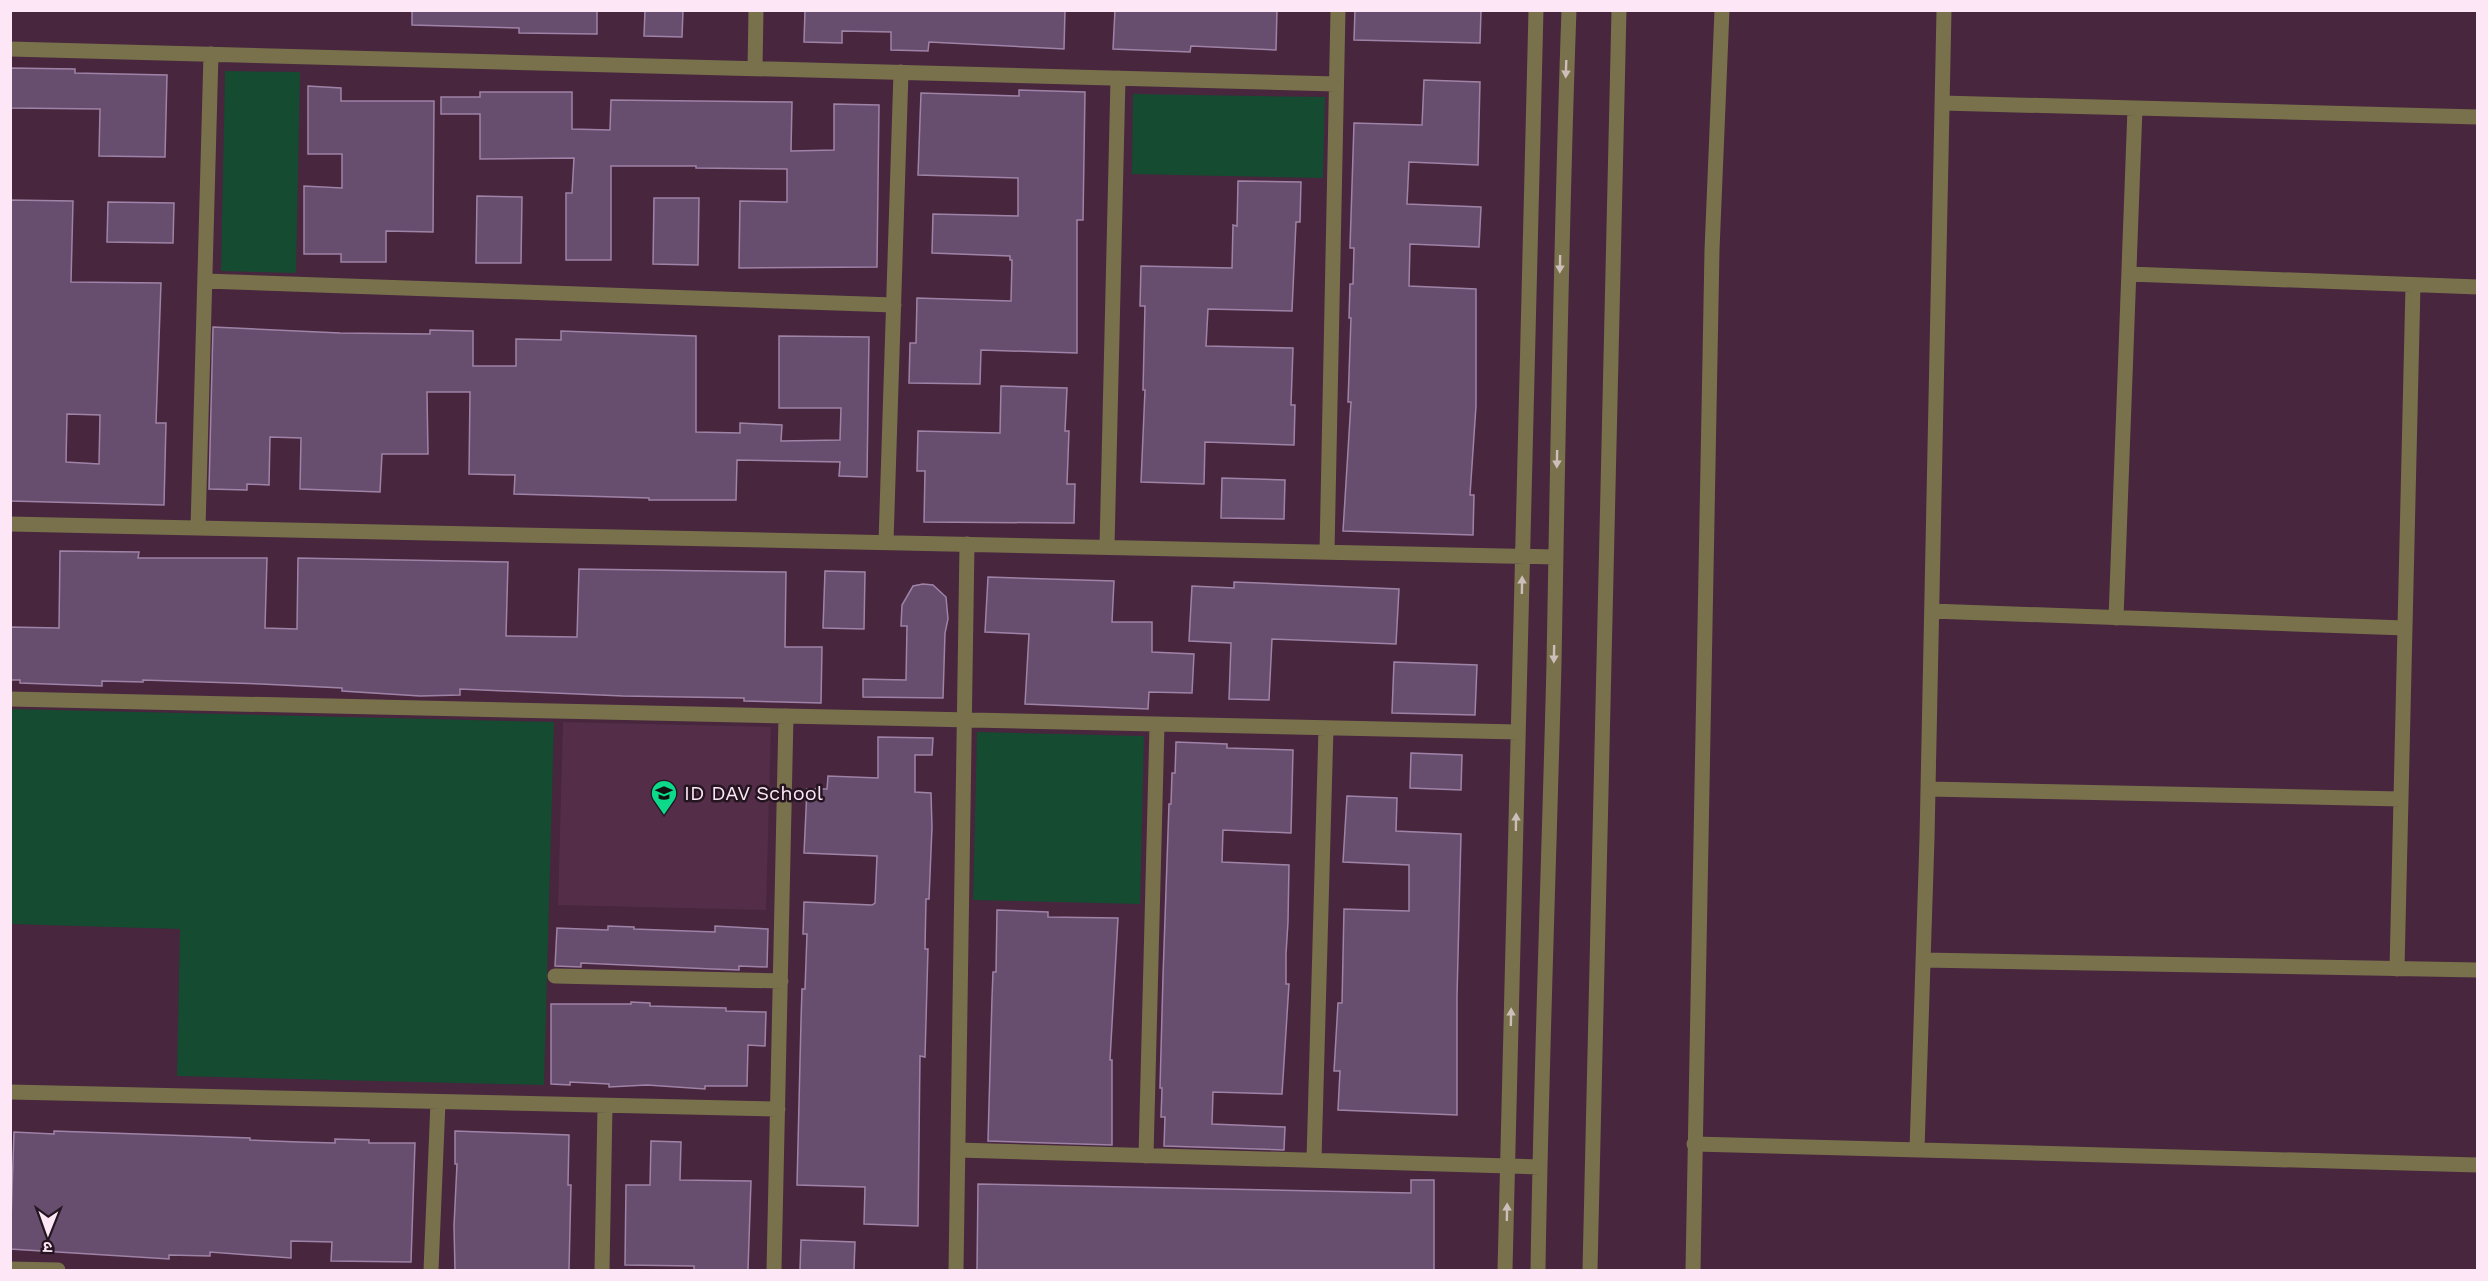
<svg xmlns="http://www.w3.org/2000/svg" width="2488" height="1281" viewBox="0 0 2488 1281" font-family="'Work Sans','Noto Sans Devanagari',sans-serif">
<rect width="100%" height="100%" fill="#47263e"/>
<path fill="#542d49" d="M563,722l208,5 -5,183 -208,-5z"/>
<path fill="#154b31" d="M225,71l75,1 -4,201 -75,-2z
M1133,94l192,3 -2,81 -191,-4z
M11,709l543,13 -10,363 -367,-9 3,-147 -169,-5z
M977,732l167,4 -4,168 -167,-4z"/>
<path fill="#674e6f" stroke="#9f83a7" stroke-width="1.5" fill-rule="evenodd" d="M412,10h185v24l-78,-1v-5l-107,-3z
M645,10h38l-1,27 -38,-1z
M805,10h260l-1,39 -135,-7 -1,9 -37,-1v-18l-49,-1v12l-38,-1z
M1115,10h162l-1,40 -85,-4 -1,6 -77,-3z
M1355,10h126l-1,33 -126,-3z
M10,68l65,1v4l92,2 -2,82 -66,-1 1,-47 -90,-1z
M1424,80l56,2 -2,83 -69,-3 -2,42 74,3 -2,40 -69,-3 -1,42 67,3v117l-6,89h4l-1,40 -130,-4 8,-129h-3l3,-84h-2l1,-34h3l1,-36h-4l4,-125 68,2z
M308,86l33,2v13h93l-1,131 -47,-1v31h-45v-8h-37v-68l38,2v-34h-34z
M1019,90l66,2 -2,128h-6v133l-96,-3 -1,34 -71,-1 1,-40h6l1,-45 94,3 1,-41h-2v-4l-78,-3 1,-39 85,2v-38l-100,-3 3,-82 98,3z
M480,92h92v37l38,1 1,-30 181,2 -1,49 43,-1v-46l45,1 -2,162 -138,1 1,-67 47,1v-33l-91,-1v-2h-85v94h-45v-67h6l2,-35 -94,1v-45h-39v-17h39z
M1238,181l63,1 -1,40h-4l-4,89 -84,-2 -2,37 87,2 -2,57h4l-1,40 -89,-3 -1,42 -63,-2 4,-92h-2l2,-84h-5l1,-40 91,2 1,-43 4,1z
M477,196l45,1 -1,66h-45z
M654,198h45l-1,67 -45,-1z
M10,200l63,1 -2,81 90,1 -5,140h10l-2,82 -154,-4zM67,414l33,1 -1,49 -33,-2z
M108,202l66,1 -1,40 -66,-1z
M213,327l127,6 90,1v-4l43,1v35h43v-27l45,1v-9l135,5v96l44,1v-10l42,2 -1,16 59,-1 1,-32h-62v-72l90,1 -2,140 -28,-1 1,-14 -103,-2 -1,40h-87v-2l-135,-4 1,-19 -46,-1 1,-82h-43l1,62h-46l-2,38 -80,-3 1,-51 -31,-1 -1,48 -22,-1v6l-38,-1z
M1001,386l66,2 -2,43h4l-2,53h8l-1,39 -150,-1 1,-51h-8l1,-40 82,2z
M1222,478l63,2 -1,39 -63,-1z
M60,551l79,1 -1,6h129l-2,70 32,1 1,-71 210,4 -2,74 71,1 2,-68 207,3 -1,75h37l-1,56 -77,-2v-3l-121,-2 -163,-7v6l-40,1 -78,-5v-3l-81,-4 -118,-4v2l-41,-1v5l-82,-3v-3h-10v-53l49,1z
M825,571l40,1 -1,57 -41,-1z
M988,577l126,4 -2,41h40v30l42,2 -2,39 -43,-1 -1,17 -123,-5 4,-70 -44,-2z
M1234,582l165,7 -3,55 -124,-5 -3,61 -40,-1 2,-56 -42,-2 3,-55 42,2z
M923,584l10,1 13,12 2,22 -3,14 -2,65 -80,-1v-18l43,1 1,-54h-6l1,-21 11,-19z
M1394,662l83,3 -2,50 -83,-2z
M878,737l55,1 -1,17h-17v37l16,1 1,34 -3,72h-3l-1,50h3l-3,108 -5,-1 -2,170 -54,-2 1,-37 -68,-2 4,-164 1,-32h3l2,-55h-4l1,-32 68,3 3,-2 2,-47 -73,-3 3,-64h20l1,-13 50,2z
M1176,742l51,2v4l66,2 -2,83 -68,-3 -1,32 67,3 -1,57 -2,32v30h3l-7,110 -69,-2 -1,32 73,3 -1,23 -120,-4 1,-29h-4l1,-29h-2l3,-112 6,-172h2l1,-31h3z
M1411,753l51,2 -1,35 -51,-2z
M1347,796l50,2 -1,33 65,3 -4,163v118l-119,-5 2,-39h-6l4,-68h4l2,-94 65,2v-46l-66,-3z
M997,910l51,2v5l70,1 -8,142h2v85l-124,-4 4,-143 1,-26h3z
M608,926l26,1v2l81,3v-6l53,3 -1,38 -28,-1v4l-27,-1 -131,-6v4l-26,-1 2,-38 51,2z
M631,1002l19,1v3l76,2v3l40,1 -1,34 -17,-1 -1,41h-42v3l-58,-4 -38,2v-3l-39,-2v3l-19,-1v-80h80z
M54,1131l196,7v2l49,2 36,1v-4l34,1v3h46l-4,119 -80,-1 1,-19 -41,-1v17l-81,-6v4l-41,-1v4l-159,-10 4,-117 40,2z
M455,1131l114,4 -1,50h3l-2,85h-114l-1,-44 3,-62h-2z
M651,1141l30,1 -1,38 71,1 -3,89h-54v-4l-69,-1 1,-80h24z
M1411,1180h23v90h-457l1,-86 433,9z
M801,1240l54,2 -1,28h-54z"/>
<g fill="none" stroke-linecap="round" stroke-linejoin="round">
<path stroke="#78714c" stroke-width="15" d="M10,49l1326,35
M755,68l1,-58
M1942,103l536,14
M2129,274l349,13
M205,281l689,24
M10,524l1545,33
M198,528l13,-474
M886,542l15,-470
M1107,547l11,-469
M1327,552l11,-542
M1932,611l473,17
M2116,618l19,-510
M10,699l1508,33
M1928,789l473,10
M1923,960l555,10
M2397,969l16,-684
M555,976l226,5
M10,1092l768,17
M1694,1144l784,21
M958,1150l582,17
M1917,1150l10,-312 17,-828
M1146,1156l11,-431
M1314,1160l12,-432
M10,1269l48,1
M431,1270l7,-168
M602,1270l3,-164
M774,1270l12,-554
M956,1270l11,-726
M1505,1270l31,-1260
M1538,1270c3,-202 11,-405 16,-607 4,-218 7,-435 15,-653
M1590,1270l29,-1260
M1693,1270l19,-1020 10,-240"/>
</g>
<defs><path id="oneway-solid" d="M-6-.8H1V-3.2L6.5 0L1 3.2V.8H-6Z" transform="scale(1.5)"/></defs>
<g fill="#cebeba">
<use href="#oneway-solid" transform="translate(1566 69) rotate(92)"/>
<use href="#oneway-solid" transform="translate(1560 264) rotate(91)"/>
<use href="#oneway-solid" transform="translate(1557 459) rotate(91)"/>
<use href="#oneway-solid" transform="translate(1522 585) rotate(-89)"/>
<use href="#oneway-solid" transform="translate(1554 654) rotate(91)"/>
<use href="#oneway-solid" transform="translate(1516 822) rotate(-89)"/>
<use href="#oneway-solid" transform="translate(1511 1017) rotate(-89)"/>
<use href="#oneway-solid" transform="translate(1507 1212) rotate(-89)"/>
</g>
<defs>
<g id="school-pin" transform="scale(1.35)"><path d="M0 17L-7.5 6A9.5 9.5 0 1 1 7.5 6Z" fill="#0cd98a" stroke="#241520"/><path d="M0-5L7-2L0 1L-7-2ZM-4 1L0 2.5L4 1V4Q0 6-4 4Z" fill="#111"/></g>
</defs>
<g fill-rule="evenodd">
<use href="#school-pin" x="664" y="793"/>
</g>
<g text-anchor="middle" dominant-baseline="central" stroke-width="5" stroke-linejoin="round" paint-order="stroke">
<g font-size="20" fill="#fde7f6" stroke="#241520" text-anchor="start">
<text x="684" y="793">ID DAV School</text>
</g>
</g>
<rect width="2488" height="1281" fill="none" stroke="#fde7f6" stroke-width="24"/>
<g transform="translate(48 1233) rotate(181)" stroke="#241520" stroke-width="4.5" paint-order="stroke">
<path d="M0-4.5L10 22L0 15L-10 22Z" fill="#fde7f6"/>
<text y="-9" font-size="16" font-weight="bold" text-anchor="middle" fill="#fde7f6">उ</text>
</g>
</svg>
